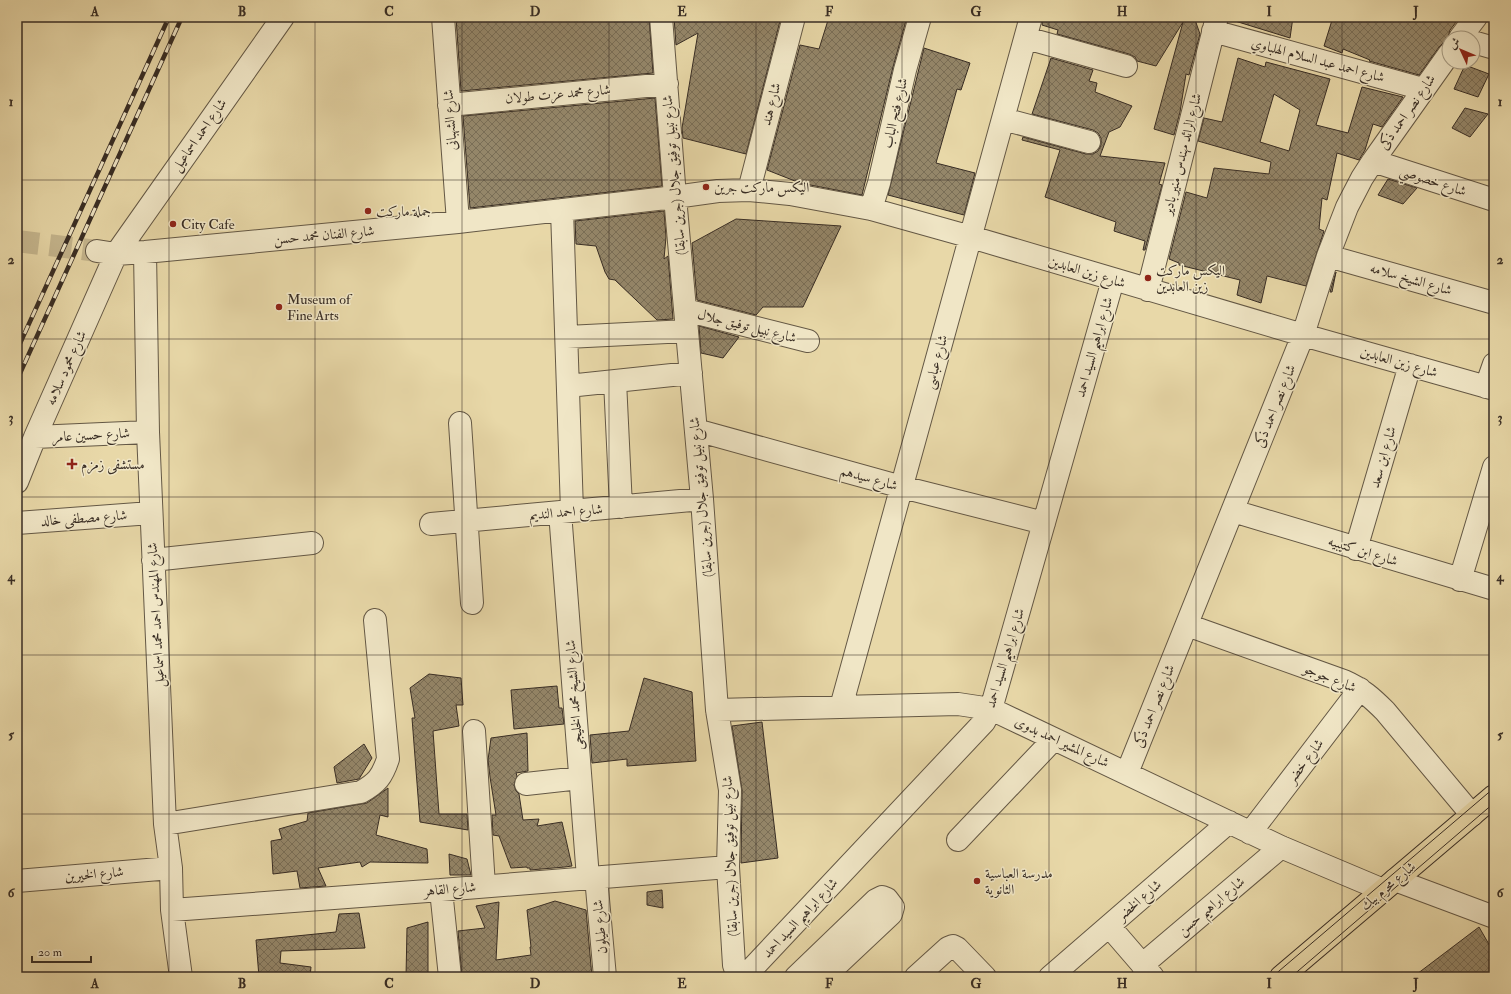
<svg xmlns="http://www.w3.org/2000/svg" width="1511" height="994" viewBox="0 0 1511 994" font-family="'IM FELL Double Pica',Amiri,serif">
<defs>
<pattern id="building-cross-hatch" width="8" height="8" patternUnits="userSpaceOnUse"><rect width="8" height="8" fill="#948669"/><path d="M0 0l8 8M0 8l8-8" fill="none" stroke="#7a6e56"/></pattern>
</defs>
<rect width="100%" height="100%" fill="#e8d8a8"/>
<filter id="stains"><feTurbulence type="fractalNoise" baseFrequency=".005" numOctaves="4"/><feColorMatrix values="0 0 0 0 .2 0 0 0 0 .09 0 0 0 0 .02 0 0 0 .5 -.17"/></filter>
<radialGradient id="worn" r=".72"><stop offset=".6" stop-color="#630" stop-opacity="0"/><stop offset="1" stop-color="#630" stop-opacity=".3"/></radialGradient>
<path fill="url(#building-cross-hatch)" stroke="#382d24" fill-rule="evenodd" d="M456,17h193l4,56 -192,18z
M674,17h107l-35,137 -63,-16 -1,-10 16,-95 -22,12z
M829,17h78l-14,50 -31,128 -62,-12 -33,-13 33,-125 19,4z
M1043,17h151l6,17 -11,41 -3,-1 -6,38 -6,23 -20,-6 29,-107 -27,44 -19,-5 -2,-4 -6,-3 -72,-20 1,-4 -16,-5z
M1235,17h58l-3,21 -55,-17z
M1333,17h127l-10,13 -2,8 -9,9 -20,28 -50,-14 1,-1 -27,-11 -1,4 -18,-7z
M924,48l46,15 -9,27 -4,-1 -21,74 39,10 -11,42 -76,-20z
M1051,58l42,12 -4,11 8,2 -2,9 37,14 -12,21 -11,5 -9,24 65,7 -6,21 3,1 -17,65h-2l2,-9 -31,-10 2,-9 -71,-25 15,-47 -38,-10 1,-3 63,17h7l5,-3 3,-6v-7l-3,-5 -5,-3 -61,-16z
M1238,58l27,9 1,-5 64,17 -14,46 32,8 14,-46 41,10 -21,30 -9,-3 -8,26 -6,10 -22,-7 -10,47 -5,-2 -3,31 5,2 -18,55 -39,-10 -6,27 -24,-8 3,-15 -61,-15v-2l-10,-4 17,-67 21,6 7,-30 55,6 2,-12 -73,-21 6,-23 18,4zM1274,94l26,16 -11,41 -29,-9z
M1465,65l24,9 -11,23 -24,-8z
M655,98l7,88 -192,22 -7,-92z
M1465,108l23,6 -18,23 -18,-9z
M1388,179l29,9 -14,16 -25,-9z
M664,211l2,26 -2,22 4,-3 5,63 -16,1 -42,-40 -6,-1 -4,-7 -9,-26 -20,-2 -1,-23z
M736,219l105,7 -38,81h-40l-7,8 -59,-15 -5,-57z
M1336,272l-4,20h-2z
M699,326l40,11 -16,21 -22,-5z
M429,674l32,4 2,27h-7l3,21 -26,5 6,83h28l1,16 -48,-8 -8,-104h3l-5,-30z
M644,678l48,14 4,69 -69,5v-7l-35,4 -2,-28 39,-4z
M557,686l2,22h3l2,16 -50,5 -3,-39z
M762,722l16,136 -37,5 1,-73 -10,-64z
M527,733l1,38 -12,2 1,3 -3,9 2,6 3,3 4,26 16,-1 -2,7 25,-4 10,44 -7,1 -35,3v-2h-3v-1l-16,1 -12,-32 -6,-1 -1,-20h4l-6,-38 -2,-17 3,-22z
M364,744l8,14 -13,21 -22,4 -3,-16z
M388,788v29l-8,-2 -4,20 51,14 1,14 -58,-1 -8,5 -2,-5 -42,6 8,18 -26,2 -3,-17 -24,3 -2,-33 11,-2 -3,-10 28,-8 1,-8 59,-10z
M449,854l18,5 4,16h-21z
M662,890l1,18 -16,-3v-13z
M555,901l31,9 6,67h-130l-4,-46 27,-3 -9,-22 23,-4 -3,58 35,-5 -1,-8h1l-4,-37z
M359,913l6,35 -84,3 -1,12 31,4 -1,10h-51l-3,-37 80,-8 3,-18z
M428,922v55h-22l1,-49z
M1479,927l15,26v24h-81z"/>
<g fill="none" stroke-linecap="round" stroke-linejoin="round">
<path stroke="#c5b68e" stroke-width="22" stroke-dasharray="22 11" stroke-linecap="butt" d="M17,241l80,10"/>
<g stroke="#645845" stroke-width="24">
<path id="minor" d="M443,17l15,205
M661,17l14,180 27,302 15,211 13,80 -2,77 6,98 4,12
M1213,31l210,58
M1026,38l100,28
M1460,38l16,-21
M1473,42l21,6
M449,105l218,-21
M1003,119l86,23
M1373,161l121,39
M749,190l45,-173
M871,209l8,-26 26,-113 15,-53
M562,210l10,301
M97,251l19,3 29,-2 313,-30 217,-25 43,-6 31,-1 41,4 81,15 100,28 332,98 191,54
M145,252l3,180 17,392 6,44 1,42 9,67
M1328,256l166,47
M1148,290l69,-273
M685,310l123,31
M567,337l120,-6
M615,381l6,126
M568,386l123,-13
M1486,387l8,-23
M460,423l12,180
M696,430l206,57 142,36
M35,437l113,-5
M17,482l18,-45 81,-183 167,-237
M1233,511l261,78
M560,512l28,366
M17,523l134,-10
M431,524l271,-25
M1356,549l54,-184
M153,560l159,-17
M1460,580l34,-113
M1187,625l157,56c18,8 28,17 41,30l87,104
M841,707l190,-690
M717,710l241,-6 33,5 290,138 102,43
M474,731l10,155
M1127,773l176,-438 25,-79 19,-49 15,-29 11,-17 76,-107
M526,784l54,-6
M165,824l196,-32c16,-9 21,-15 27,-33l-13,-139
M1250,833l110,-144
M958,840l96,-101
M596,877l9,100
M1395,880l99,37
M17,881l154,-13
M441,890l9,87
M172,910l269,-20 287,-23
M1109,926l44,51
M1142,965l139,-118
M744,977l240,-255 7,-13 122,-429
M796,977l80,-77 6,-3 5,2 6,8 -2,7 -67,63
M916,977l32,-29 5,-2 4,2 28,29
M1050,977l179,-155"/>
</g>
<g stroke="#382d24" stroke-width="24">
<path id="major" d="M1281,977l213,-181"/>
</g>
<use href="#minor" stroke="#f0e6c6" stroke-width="22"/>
<use href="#major" stroke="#e8d8a8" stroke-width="22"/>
<path stroke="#382d24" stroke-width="1" d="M1272,977l222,-189
M1291,977l203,-174"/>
<g stroke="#382d24" stroke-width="4.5">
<path id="rail" d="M17,350l152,-333
M17,380l165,-363"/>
</g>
<use href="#rail" stroke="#f0e6c6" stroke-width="3" stroke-dasharray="9" stroke-linecap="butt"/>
</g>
<path fill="none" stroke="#382d24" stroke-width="1" stroke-opacity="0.55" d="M169,17v960M315,17v960M462,17v960M609,17v960M756,17v960M902,17v960M1049,17v960M1196,17v960M1342,17v960M17,180h1477M17,339h1477M17,497h1477M17,655h1477M17,814h1477"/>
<g fill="#8f2418" stroke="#f0e6c6" stroke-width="1.5">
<circle cx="706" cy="187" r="4"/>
<circle cx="368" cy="211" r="4"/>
<circle cx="173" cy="224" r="4"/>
<circle cx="1148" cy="278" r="4"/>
<circle cx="279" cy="307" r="4"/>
<path d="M70 458h4v4h4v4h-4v4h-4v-4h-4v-4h4z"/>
<circle cx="977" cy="881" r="4"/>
</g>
<g text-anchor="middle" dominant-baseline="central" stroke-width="3" stroke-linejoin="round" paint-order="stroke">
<g font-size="14" fill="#382d24" stroke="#f0e6c6">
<text transform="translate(1318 60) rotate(15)">شارع احمد عبد السلام الهلباوي</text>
<text transform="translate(558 94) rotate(-5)">شارع محمد عزت طولان</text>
<text transform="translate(771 104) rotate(-76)">شارع هند</text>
<text transform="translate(1407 112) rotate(-55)">شارع نصر احمد ذكى</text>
<text transform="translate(895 113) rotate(-77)">شارع فتح الباب</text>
<text transform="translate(450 120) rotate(-94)">شارع الشهبانى</text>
<text transform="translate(199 135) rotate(-55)">شارع احمد اسماعيل</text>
<text transform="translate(1182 154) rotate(-76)">شارع الرائد مهندس منير بادير</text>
<text transform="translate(674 175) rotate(-95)">شارع نبيل توفيق جلال (جرين سابقا)</text>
<text transform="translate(1433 181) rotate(18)">شارع خصوصي</text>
<text transform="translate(324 235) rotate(-5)">شارع الفنان محمد حسن</text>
<text transform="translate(1087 272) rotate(17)">شارع زين العابدين</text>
<text transform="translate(1411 279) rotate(16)">شارع الشيخ سلامه</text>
<text transform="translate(747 326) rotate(14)">شارع نبيل توفيق جلال</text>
<text transform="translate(1094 347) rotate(-74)">شارع ابراهيم السيد احمد</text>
<text transform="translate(936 362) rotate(-75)">شارع عباسى</text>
<text transform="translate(1399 362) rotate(16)">شارع زين العابدين</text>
<text transform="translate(66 368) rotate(-66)">شارع محمود سلامه</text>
<text transform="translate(1275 406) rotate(-68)">شارع نصر احمد ذكى</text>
<text transform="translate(91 435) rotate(-3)">شارع حسين عامر</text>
<text transform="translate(1383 457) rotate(-74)">شارع ابن سعد</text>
<text transform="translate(869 478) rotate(16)">شارع سيدهم</text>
<text transform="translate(701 497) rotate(-95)">شارع نبيل توفيق جلال (جرين سابقا)</text>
<text transform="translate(566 512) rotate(-5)">شارع احمد النديم</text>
<text transform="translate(84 518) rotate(-4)">شارع مصطفى خالد</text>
<text transform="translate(1363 551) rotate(17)">شارع ابن كتيبيه</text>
<text transform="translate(156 615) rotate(-93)">شارع المهندس احمد محمد اسماعيل</text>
<text transform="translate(1005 658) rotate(-73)">شارع ابراهيم السيد احمد</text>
<text transform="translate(1330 678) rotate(22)">شارع جوجو</text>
<text transform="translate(574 695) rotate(-94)">شارع الشيخ محمد الخليجى</text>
<text transform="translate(1154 706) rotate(-68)">شارع نصر احمد ذكى</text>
<text transform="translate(1062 742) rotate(25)">شارع المشير احمد بدوى</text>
<text transform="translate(1305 761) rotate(-53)">شارع خضر</text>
<text transform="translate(730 856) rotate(-92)">شارع نبيل توفيق جلال (جرين سابقا)</text>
<text transform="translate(94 874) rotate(-5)">شارع الخيرين</text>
<text transform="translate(1388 886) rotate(-40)">شارع محرم بيك</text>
<text transform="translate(450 889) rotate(-5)">شارع القاهر</text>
<text transform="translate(1139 900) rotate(-41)">شارع الخضر</text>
<text transform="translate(1211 906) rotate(-40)">شارع ابراهيم حسن</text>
<text transform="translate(800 918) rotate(-47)">شارع ابراهيم السيد احمد</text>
<text transform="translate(600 927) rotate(-95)">شارع طيلون</text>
</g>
<g font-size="14" fill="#382d24" stroke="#f0e6c6" text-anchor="start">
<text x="714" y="187">اليكس ماركت جرين</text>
<text x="376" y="211">جملة ماركت</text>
<text x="181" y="224">City Cafe</text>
<text x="1156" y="270">اليكس ماركت<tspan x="1156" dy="16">زين العابدين</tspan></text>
<text x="287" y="299">Museum of<tspan x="287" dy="16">Fine Arts</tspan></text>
<text x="81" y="464">مستشفى زمزم</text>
<text x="985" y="873">مدرسة العباسية<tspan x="985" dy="16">الثانوية</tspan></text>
</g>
</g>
<rect width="1511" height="994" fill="none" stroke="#e8d8a8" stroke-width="44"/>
<g transform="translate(1461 50) rotate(314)"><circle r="19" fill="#f0e6c6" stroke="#a69c85"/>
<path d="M0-3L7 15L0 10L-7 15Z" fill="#8f2418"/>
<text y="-6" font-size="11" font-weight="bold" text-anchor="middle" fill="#382d24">ش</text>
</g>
<path d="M32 956v6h59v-6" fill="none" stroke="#382d24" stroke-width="2"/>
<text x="38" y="956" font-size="12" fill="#382d24" stroke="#f0e6c6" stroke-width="3" paint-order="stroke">20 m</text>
<rect x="22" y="22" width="1467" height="950" fill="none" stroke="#382d24" stroke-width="1.5"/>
<g font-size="13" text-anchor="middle" font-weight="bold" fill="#382d24">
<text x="95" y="16">A</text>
<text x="242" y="16">B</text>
<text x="389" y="16">C</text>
<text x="535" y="16">D</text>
<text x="682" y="16">E</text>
<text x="829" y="16">F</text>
<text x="976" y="16">G</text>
<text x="1122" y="16">H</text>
<text x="1269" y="16">I</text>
<text x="1416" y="16">J</text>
<text x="11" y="106">1</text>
<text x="1500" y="106">1</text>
<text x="11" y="264">2</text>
<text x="1500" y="264">2</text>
<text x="11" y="422">3</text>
<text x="1500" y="422">3</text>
<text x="11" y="581">4</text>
<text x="1500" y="581">4</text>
<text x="11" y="739">5</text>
<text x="1500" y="739">5</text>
<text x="11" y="897">6</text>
<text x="1500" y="897">6</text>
<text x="95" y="988">A</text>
<text x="242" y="988">B</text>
<text x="389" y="988">C</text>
<text x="535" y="988">D</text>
<text x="682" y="988">E</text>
<text x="829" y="988">F</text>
<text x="976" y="988">G</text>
<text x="1122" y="988">H</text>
<text x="1269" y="988">I</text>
<text x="1416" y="988">J</text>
</g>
<rect width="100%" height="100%" filter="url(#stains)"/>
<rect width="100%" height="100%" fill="url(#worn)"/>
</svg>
